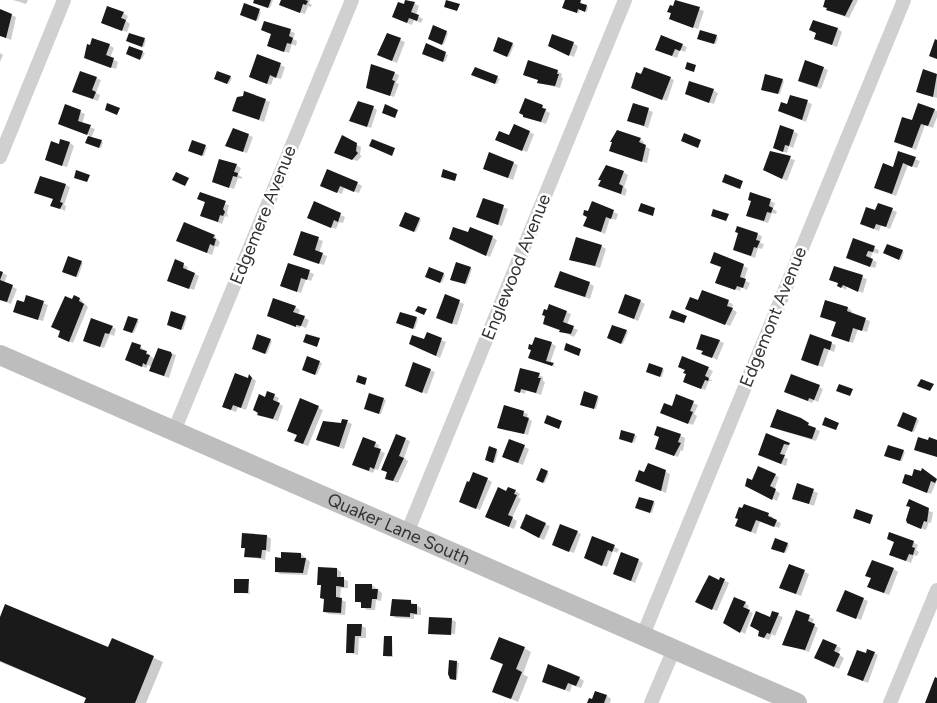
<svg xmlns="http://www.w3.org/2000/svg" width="937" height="703" viewBox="0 0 937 703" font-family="Figtree,sans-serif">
<rect width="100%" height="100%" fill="#fff"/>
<path fill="#0003" d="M13,0h15l-2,4z
M255,0h18l-3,8 -14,-5z
M282,0h28l-1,3 3,2 -1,2 -3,-1 -3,8 -20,-7z
M407,0l12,6 -3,9 7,4 -2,4 -7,-3 -2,5 -14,-6z
M566,0l15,2 1,3 6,2 -1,5 -7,-3 -1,4 -13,-4z
M676,0l28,11 -6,18 -23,-8 -3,-7 -3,-2 5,-4z
M831,0h27l-9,18 -17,-6 -8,-6z
M245,5l16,7 -3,9 -15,-6z
M0,10l16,7 -5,23 -11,-4z
M123,13l5,3 -2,5 4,3 -3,8 -20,-7z
M265,22l30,11 -2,6 4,2 -1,5 -4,-2 -3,9 -21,-7 4,-12 -10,-4z
M838,29l4,3 -5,15 -21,-8z
M446,32l2,1 -4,11 -13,-4z
M129,34l17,6 -2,7 -15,-5z
M387,34l18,8 -8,21 -14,-6z
M716,36l2,2 -2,6 -15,-5z
M499,38l15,7 -5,12 -15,-7z
M573,43l5,3 -4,11 -20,-9z
M109,45l5,3 -4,10 8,4 -2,7 -26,-9 1,-13z
M427,45l21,10 -3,7 -19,-8z
M682,45l5,2 -2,5 -5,-2 -3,8 -16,-6z
M129,47l16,6 -3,6 -13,-5z
M0,53l3,2 -3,7z
M258,56l27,11 -4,12 -7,-2 -3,8 -21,-8z
M823,68l5,2 -7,19 -17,-6z
M475,69l25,10 -3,5 -22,-8z
M557,71l5,3 -1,3 2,1 -3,10 -22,-5z
M924,71l13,4v23l-15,-4z
M218,72l14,6 -3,6 -13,-6z
M394,73l5,2 -3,8 3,1 -5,13 -27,-10z
M96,78l5,2 -5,13 4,2 -2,6 -20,-7z
M670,78l4,2 -7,21 -30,-11z
M782,80l2,1 -4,13 -15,-4z
M713,90l5,3 -4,11 -24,-8z
M245,93l25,9 -6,20 -30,-11z
M791,96l21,8 -6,18 -22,-9z
M525,100l22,9 -1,2 4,2 -4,11 -22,-7z
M634,104l19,8 -5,16 -20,-8z
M66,106l19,8 -3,10 13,5 -4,9 12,4 -2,6 -14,-5 2,-8 -25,-9z
M373,107l4,3 -6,18 -21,-8z
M934,110l3,1v6l-4,11 -8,-3 -9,25 -16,-6 13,-22z
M793,131l5,3 -5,14 -4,-2 -2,7 -13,-5z
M529,132l5,2 -7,18 -31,-12z
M248,135l5,2 -6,16 -16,-5z
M342,137l19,10 -1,8 2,1 -5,5 -22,-8z
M640,139l4,3 -1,3 7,4 -3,14 -32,-10z
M193,142l14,5 -3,9 -12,-5z
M70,143l4,3 -7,21 -16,-5 8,-17z
M771,153l24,7 -8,21 -18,-9z
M899,153l21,8 -3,7 -9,-3 -12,31 -16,-6 13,-21z
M490,154l28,11 -5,15 -29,-11z
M236,165l5,3 -3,7 4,2v2l-4,-1 -4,11 -21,-7z
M623,172l5,3 -4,12 3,3 -2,6 -25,-10z
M357,183l5,3 -3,7 -15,-5 -2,6 -16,-6z
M66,185l4,2 -6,18 2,1 -1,5 -13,-6 2,-6 -14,-5z
M751,194l24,9 -2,6 4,2 -1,3 -4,-1 -4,10 -16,-5z
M199,199l30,6 -2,8 1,4 -3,-1 -3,8 -21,-8 5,-14z
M484,200l24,9 -6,17 -20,-7z
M314,203l31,14 -2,6 -4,-1 -3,7 -23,-9z
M592,203l26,11 -2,6 -6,-2 -5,16 -20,-8z
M879,204l18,8 -7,17 -9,-4 -2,6 -13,-5z
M419,219l2,1 -5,12 -13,-6z
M738,227l24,9 -2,7 4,1 -2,5 -4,-1 -3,10 -21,-8 6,-17z
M302,233l21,8 -4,12 8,3 -3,9 -30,-10z
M214,236l6,6 -2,5 -3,-1 -3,9 -30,-12z
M492,237l5,3 -7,17 -35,-16z
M854,240l25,10 -1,4 -5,-2 -3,7 7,3 -2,6 -23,-8z
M601,246l5,3 -6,19 -27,-8z
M902,251l2,1 -3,8 -17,-7z
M715,254l33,14 -4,12 6,3 -3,7 -6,-3 -1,4 -19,-7 1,-17z
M69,258l14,5 -5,14 -13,-4z
M176,261l12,6 -1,3 12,6 -5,14 -21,-7z
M834,267l33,12 -4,14 -16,-7 -1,4 -3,-2 -5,-2 1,-3 -9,-3z
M470,268l2,1 -5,15 -13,-4z
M0,272l7,3 -3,8 13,6 -6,15 -11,-4z
M309,272l5,2 -3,7 -5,-2 -5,14 -20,-7z
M444,274l1,1 -3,8 -14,-5z
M589,283l5,3 -4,13 -34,-12z
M703,291l30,13 -1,5 5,3 -7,14 -39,-15z
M27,296l21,9 -5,16 -24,-7z
M445,296l19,8 -7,21 -15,-5z
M80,299l8,8 -15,36 -9,-4 9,-39z
M640,301l5,3 -7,17 -18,-8z
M826,301l22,7 4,3 -1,3 19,7 -3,11 -9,-3 -5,14 -20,-7 4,-13 -16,-7z
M295,307l5,3 -2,5 11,5 -3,8 -5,-2 -1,2 -27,-10z
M566,312l5,2 -4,11 11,5 -4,7 -25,-11z
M186,317l1,1 -4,12 -13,-4z
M416,318l2,1 -3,10 -15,-5z
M137,320l2,1 -5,12 -8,-3z
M112,327l4,2 -2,7 -4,-2 -6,14 -15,-5z
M626,331l2,1 -5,12 -13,-5z
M427,334l19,8 -6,16 -25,-12 10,-5z
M810,336l26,9 -2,7 -5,-2 -6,17 -16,-5z
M710,337l14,6 -7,17 -20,-12z
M270,340l2,1 -5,13 -12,-5z
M551,343l5,3 -6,17 7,5 -27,-11 2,-7z
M141,347l14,13 16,-7 5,2 -7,23 -14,-5 -3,-6 -4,-2 -2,3 -15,-6z
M683,357l30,14 -4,8 4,2h-4l-4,9 -16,-6z
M308,358l14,5 -5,12 -12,-5z
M663,369l1,1 -2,7 -13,-5z
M430,370l5,2 -8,22 -16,-6z
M539,375l4,2v4l2,1 -4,13 -15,-5 -1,4 -10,-4z
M250,376l6,5 -10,29 -8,-3 -2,5 -8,-3z
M819,387l4,2 -5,13 -4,-2 -2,3 -22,-9z
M274,395l5,3 -2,5 6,3 -5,15 -19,-6 6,-17z
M370,395l16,5 -5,14 -14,-5z
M598,397l1,1 -3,11 -13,-4z
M301,400l22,10 -15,36 -8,-3 -2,-8z
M693,403l5,2 -4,9 3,2 -4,9 -27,-10 7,-7z
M505,406l23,8 -1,4 5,3 -4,14 -29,-8z
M903,413l16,7 -5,12 -13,-6z
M347,422l5,2 -8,25 -22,-7z
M776,429h39l5,2 -4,10z
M622,431l15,5 -3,7 -12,-4z
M680,435l5,3 -2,13 -2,-1 -3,7 -22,-8z
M405,439l5,2 -6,17 4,3 -10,22 -12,-5 2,-5 -6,-4 6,-16 3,1z
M510,441l19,8 -6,16 -15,-6z
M785,442l4,3 -5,12 4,2 -2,7 -22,-9z
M375,443l4,2 -1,5 7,3 -7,17 -3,-1 -2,4 -15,-6z
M497,450l1,1 -3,12 -7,-2z
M903,451l2,1 -3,9 -14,-5z
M649,465l21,9 -4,19 -25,-10z
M541,470l8,3 -4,10 -7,-3z
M926,472l11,8 -6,14 -23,-9 5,-8z
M775,475l4,2 -5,13 6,3 -3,8 -26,-13z
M487,479l5,3 -12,28 -15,-6z
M798,485l20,8 -4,13 -16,-6z
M515,491l5,3 -2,3 3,2 -9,19 5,3 -3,8 -23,-10 16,-26z
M653,502l2,1 -3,10 -14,-4z
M745,505l28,12 -1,2 9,4 -2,5 -19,-7 -4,13 -15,-6z
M911,508l22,4 -2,11 -2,-1 -3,8 -13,-5z
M545,524l5,2 -6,14 -7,-3z
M577,532l4,2 -7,19 -16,-6z
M267,536l4,3 -1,13 -4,-1 -1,9 -19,-4v-6l-3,-3z
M593,538l26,11 -2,4 -4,-2 -6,16 -17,-7z
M913,542l5,3 -2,5 3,2 -2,4 -3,-1 -3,8 -16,-6z
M787,544l2,1 -3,8 -11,-4z
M301,554l9,8 -3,13 -27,-1 -4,-3 6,-12z
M638,560l5,3 -8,20 -21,-9z
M789,565l20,9 -8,22 -16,-6z
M337,569l4,3v6l7,3v7h-7l-1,11 6,3 -1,13 -16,-1 -4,-2v-12l-4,-2 1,-12 -4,-2z
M894,569l4,3 -9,23 -16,-6z
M721,579l8,4 -12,28 -21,-9 8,-18 16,-3z
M248,580l2,14 -15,-2z
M372,585l10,8 -1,8 -5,-1 -1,10h-8l-4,-3v-3l-7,-3z
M845,592l23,9 -7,19 -19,-7z
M411,602l10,6v7h-7v4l-18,-1 -4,-3z
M745,603l4,3 -2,4 6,3 -8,21 -20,-11z
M796,612l18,7 -2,5 6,4 -9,24 -25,-8z
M778,615l5,2 -8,19 -3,-2 -3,6 -5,-2 6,-20z
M451,619l5,3 -1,12 -26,-1z
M0,620l108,29 4,-10 51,23 -17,41h-61l2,-5 -87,-36z
M348,625l14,1 4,2v10h-7l-1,17 -11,-3z
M392,637l1,20h-6l-2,-1z
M836,646l5,2 -3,6 6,4 -5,11 -19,-9z
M524,648l7,4 -8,22 5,3 -10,25 -24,-11 10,-26 -12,-6z
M874,653l4,2 -10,28 -15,-6 13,-22z
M451,661l8,2 -2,17 -6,-1z
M549,665l23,8 12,8 -3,7 -9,-3 -2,7 -22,-8z
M607,696l4,3 -1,4h-22z"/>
<path fill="#1a1a1a" d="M254,0h17l-3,8 -15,-5z
M281,0h24l3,1 -2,4 -3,-1 -3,9 -21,-8z
M405,0l10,2 -4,10 8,3 -2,6 -8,-3 -2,5 -15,-6 6,-15 6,2z
M446,0l14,4 -3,7 -13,-4z
M565,0h16l-1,3 7,2 -2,7 -7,-3 -1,4 -15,-5z
M675,0l25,7 -7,21 -24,-9 2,-6 -4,-1 3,-7 3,1z
M825,0h28l-8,16 -19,-6 1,-2 -4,-1z
M244,3l16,6 -4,12 -16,-6z
M107,6l17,6 -3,6 5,2 -4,11 -21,-8z
M0,9l12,5 -6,24 -6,-2z
M813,20l25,8 -6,17 -18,-6 2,-6 -7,-3z
M264,21l27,8 -2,7 4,2 -2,6 -4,-1 -3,9 -17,-6 4,-12 -10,-4z
M433,25l14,6 -5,14 -14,-6z
M700,30l17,5 -3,9 -17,-5z
M129,33l16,5 -3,9 -16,-6z
M387,33l14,5 -9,23 -15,-6z
M552,34l22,8 -5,14 -21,-10z
M661,35l22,9 -3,7 -5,-2 -3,7 -17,-6z
M498,37l15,6 -6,14 -14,-6z
M92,38l18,6 -4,11 8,3 -3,10 -27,-10 3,-14 3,1z
M935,39l2,1v19l-8,-3z
M426,43l20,9 -3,10 -21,-8z
M129,46l14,5 -3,9 -14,-6z
M257,54l24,9 -5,15 -6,-3 -3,9 -18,-7z
M528,60l30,10 -1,4h2l-4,12 -18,-3 1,-3 -15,-5z
M805,60l19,7 -7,20 -19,-6z
M687,62l9,3 -2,7 -9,-3z
M371,64l24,8 -3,8 3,1 -5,15 -24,-8z
M475,67l23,9 -3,8 -24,-9z
M644,67l27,10 -9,23 -31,-12 5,-16 5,2z
M923,69l14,5 -4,23 -17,-5z
M80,71l17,6 -5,13 4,2 -3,7 -21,-7z
M217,71l14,5 -4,8 -13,-5z
M765,74l18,5 -5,15 -17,-4z
M689,81l25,8 -5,14 -24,-9z
M244,91l22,8 -7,21 -27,-9 5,-14 6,-1z
M790,95l18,5 -6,20 -24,-9 3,-9 6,2z
M525,98l18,7 -1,3 4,1 -5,13 -18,-5v-2l-4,-2z
M358,101l16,5 -7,21 -18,-6z
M107,103l13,5 -3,7 -12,-5z
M633,103l16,5 -5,18 -17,-5z
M918,103l17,6 -7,17 -7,-2 -9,24 -18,-6 8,-25 10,3z
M65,104l16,6 -3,11 13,4 -4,10 -29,-11z
M385,104l13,6 -3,8 -13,-5z
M514,124l16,7 -8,20 -27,-11 4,-9 10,4z
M780,125l14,5 -5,16 -4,-1 -2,7 -10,-4z
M233,128l16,6 -6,18 -18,-6z
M617,130l24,8 -2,4 7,3 -4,17 -33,-11 3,-9h-2z
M684,133l17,7 -3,8 -17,-7z
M342,135l15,8 -1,8 2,2 -6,7 -18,-7z
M88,136l14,4 -3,8 -14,-5z
M60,139l10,3 -8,24 -17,-6 6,-19 8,3z
M372,139l23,9 -3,8 -23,-10z
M192,140l14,5 -4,11 -14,-5z
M770,151l21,5 -9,23 -19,-9z
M898,151l18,6 -4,10 -9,-4 -11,31 -18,-6 9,-25 10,4z
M489,152l25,10 -6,16 -25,-9z
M219,159l18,5 -3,8 4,1 -1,4 -4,-1 -4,12 -17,-6z
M606,165l18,6 -5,13 4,2 -2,8 -23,-8 3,-6h-3z
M327,169l31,13 -4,10 -14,-6 -3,7 -17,-7z
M443,169l14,5 -2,7 -14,-4z
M76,170l14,5 -3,7 -13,-4z
M176,172l13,6 -4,8 -13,-6z
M725,174l18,7 -3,8 -18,-7z
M40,176l26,8 -6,18 3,1 -3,6 -10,-3 3,-7 -19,-6z
M200,192l26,9 -3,8 2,3 -2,4 -3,-1 -2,7 -18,-6 5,-14 -8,-3z
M750,192l21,7 -2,7 4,2 -2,5 -4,-1 -3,9 -18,-5 5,-15 -3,-1z
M483,198l21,7 -6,20 -22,-8z
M314,201l27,12 -3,9 -4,-2 -3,8 -24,-10z
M592,201l22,9 -3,9 -5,-2 -5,15 -18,-6 4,-9 -4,-2 1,-5 4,1z
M641,203l14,5 -2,8 -15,-5z
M878,203l15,5 -7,19 -10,-3 -2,5 -14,-5 6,-17 9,3z
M713,209l16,5 -3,7 -15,-5z
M405,212l15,6 -6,14 -15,-6z
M184,222l31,13 -2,3 3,1 -2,7 -4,-2 -3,9 -31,-12z
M737,226l21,7 -2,7 4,1 -3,7 -3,-1 -3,9 -18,-6 5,-17 -3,-1z
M453,227l15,5 2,-5 23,9 -7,20 -37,-17z
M301,231l18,6 -4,13 8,3 -4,11 -26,-9z
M576,237l26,8 -7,21 -26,-6z
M853,238l22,8 -2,6 -5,-1 -2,5 7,3 -3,8 -24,-9z
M887,244l16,6 -4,10 -16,-7z
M714,252l30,12 -4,13 6,2 -3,9 -6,-2 -2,4 -20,-7 6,-16 -11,-4z
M68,256l14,5 -6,16 -14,-5z
M175,259l9,4 -1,5 12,5 -6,16 -22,-8z
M456,262l15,5 -6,17 -15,-4z
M288,263l22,7 -3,10 -6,-2 -4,14 -17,-6z
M834,266l29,9 -5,17 -15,-7 -2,3 -4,-2 1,-3 -9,-3z
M429,267l15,6 -4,10 -15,-6z
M0,271l3,1 -3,8 13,5 -6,17 -7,-2z
M560,271l30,11 -5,15 -31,-10z
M702,290l27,10 -2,6 6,2 -8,17 -40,-16 5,-12 8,3z
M445,294l15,6 -8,24 -16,-6z
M625,294l16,6 -7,19 -16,-6z
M26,295l18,6 -6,19 -25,-8 4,-12 7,2z
M74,295l6,3 -1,3 5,3 -15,38 -11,-5 2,-6 -9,-4 14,-31 7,3z
M273,298l23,8 -3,6 12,4 -4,10 -5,-1v2l-29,-11z
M825,300l23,7 -1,4 19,7 -4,13 -9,-3 -4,14 -18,-6 5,-14 -16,-5z
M549,304l18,7 -4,11 11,4 -3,8 -12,-2 1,-2 -17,-6 2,-8 -3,-1 2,-6 3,1z
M418,306l9,3 -3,6 -9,-4z
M672,310l15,6 -3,7 -15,-5z
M171,311l15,5 -5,14 -14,-5z
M400,312l17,5 -4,12 -17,-6z
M128,316l10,3 -6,14 -9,-3z
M91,318l22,8 -4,8 -4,-1 -5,14 -17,-6z
M612,325l15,5 -6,14 -14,-6z
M427,332l15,6 -6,18 -27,-12 3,-9 12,4z
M257,334l14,5 -6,15 -13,-5z
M306,334l14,4 -3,9 -14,-5z
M701,334l19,6 -8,18 -11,-4 2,-3 -7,-2z
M810,334l22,8 -2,8 -6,-2 -6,18 -17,-6z
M535,337l17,5 -6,19 8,2 -2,3 -24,-8 3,-8 -3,-1 1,-5 3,1z
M132,342l9,3 -1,4 7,2 -1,3 4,1 -4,10 -3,-2 -1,4 -17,-7z
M566,343l15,6 -2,7 -15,-6z
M158,348l13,4 1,3 -8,21 -15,-5z
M307,356l13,5 -5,14 -13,-5z
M682,356l27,11 -4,9 4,2 -1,3 -3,-1 -4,9 -18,-7 3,-8 -3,-1 2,-3 -7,-3z
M413,362l18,7 -9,24 -17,-7z
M649,363l14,5 -3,9 -14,-5z
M520,368l20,5 -2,5h3l-5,15 -15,-4 -1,4 -6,-2z
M235,373l13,5 1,-4 3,4 -11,30 -8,-3 -2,5 -9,-3z
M791,374l29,11 -6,15 -5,-2 -1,3 -24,-9z
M358,375l9,3 -2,7 -9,-3z
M921,379l13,5 -4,7 -13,-5z
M839,384l14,5 -3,7 -14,-5z
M267,391l8,3 -2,6 7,3 -7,16 -16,-4 1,-2 -5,-3 6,-16 6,3z
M584,391l14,5 -4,13 -14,-4z
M369,393l15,5 -5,16 -15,-5z
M676,394l18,7 -4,10 3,1 -5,12 -28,-11 4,-10 8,3z
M300,398l19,8 -16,38 -9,-3 3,-6 -10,-4z
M504,405l20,6 -1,5 6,2 -5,16 -27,-6z
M777,409l24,9 8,5 -1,2 8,3 -4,11 -42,-12z
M903,412l14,6 -5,14 -15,-6z
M547,415l15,6 -3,8 -15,-6z
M825,417l14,6 -3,7 -14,-5z
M342,419l6,1 -9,27 -23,-7 7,-19 18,2z
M657,426l24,8 -3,8 3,1 -7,13 -19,-7 4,-12 -5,-2z
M621,430l14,4 -3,9 -13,-4z
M766,433l24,10 -1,2 -5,-1 -4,10 5,1 -4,9 -23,-9z
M396,434l10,4 -7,18 5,2 -11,23 -8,-2 2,-7 -6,-2z
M363,437l13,5 -2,5 7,2 -7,20 -4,-2 -1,4 -17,-6z
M918,437l10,3 1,-3 8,3v17l-23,-7z
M509,439l16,6 -7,18 -16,-6z
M888,445l16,5 -4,11 -16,-5z
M489,446l8,3 -4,14 -8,-3z
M648,463l18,7 -5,21 -26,-10 4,-11 5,2z
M758,466l18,8 -6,12 6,3 -4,11 -27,-14 2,-8 5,2z
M541,468l7,3 -5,12 -7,-3z
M922,468l15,11 -2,4 -4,-2 -4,12 -25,-10 3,-9 7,2 2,-7 7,2z
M473,472l15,6 -12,31 -17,-7 8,-21 2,1z
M797,483l17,6 -5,15 -17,-5z
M498,487l8,4 2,-4 8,3 -2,4 3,1 -9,20 5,2 -4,10 -24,-10z
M639,497l15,4 -4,12 -15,-5z
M909,499l20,9 -2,14 -3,-1 -3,8 -14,-6 -1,-3 4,-13 -4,-1z
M744,504l25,9 -1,3 9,4 -3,7 -18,-7 -5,12 -16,-6 3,-7 -3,-1 4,-11 3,1z
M856,509l17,6 -3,9 -17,-6z
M526,514l20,9 -7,15 -19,-10z
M560,524l18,7 -9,21 -17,-7z
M889,532l25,9 -2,6 3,1 -2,7 -4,-1 -3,7 -17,-6 5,-13 -7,-3z
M242,533l25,2 -1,15h-4l-1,8 -17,-1 1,-9h-4z
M592,536l23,9 -3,7 -4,-2 -6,16 -18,-8z
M775,538l13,5 -4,10 -13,-4z
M281,552l20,1v5h5l-3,15 -28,-1v-15l6,1z
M621,552l18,7 -8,22 -18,-7z
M872,560l22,8 -10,25 -17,-6 4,-9 -6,-2z
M789,564l16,6 -9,24 -17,-6z
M318,567l19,1v9h7v10l-8,-1v11l6,1 -1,15 -18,-1 1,-13 -4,-1 1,-13h-4z
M709,575l10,5 1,-3 5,2 -13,31 -17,-8z
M234,579h15l-1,14h-14z
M355,584h17v5h6l-1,10h-5l-1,9h-10v-6h-6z
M845,590l19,8 -8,21 -20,-8z
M734,597l12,5 -3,5 7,3 -10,23 -17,-10z
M392,599l19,1v4h6v10l-7,-1v4l-20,-1z
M5,604l103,43 4,-9 42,18 -19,47h-51l2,-5 -86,-37v-44z
M796,610l14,5 -2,6 7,3 -10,26 -23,-5z
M756,611l14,6 2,-6 7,2 -9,21 -3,-1 -3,5 -6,-2 1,-5 -9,-5z
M429,617l23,1 -1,17 -23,-1z
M347,624h15l-1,12h-6l-1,17h-8z
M384,636h8v20h-9z
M499,637l26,10 -9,22 6,3 -11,27 -19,-7 11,-28 -13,-5z
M823,639l14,6 -3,6 6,3 -6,13 -20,-9z
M867,649l8,3 -12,29 -16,-6 10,-25 9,3z
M449,660l8,1 -1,19 -6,-1 -2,-5z
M548,664l32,13 -4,9 -8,-3 -3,7 -23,-8z
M935,677l2,1v25h-12z
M595,691l12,4 -3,8h-17l2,-5 3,1z"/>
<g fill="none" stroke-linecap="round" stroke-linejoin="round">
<path stroke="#d0d0d0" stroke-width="14" d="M0,157l64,-157
M174,431l178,-431
M407,533l218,-533
M643,635l261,-635
M651,703l23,-54
M890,703l47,-113"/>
<path stroke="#bdbdbd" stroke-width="20" id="s1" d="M0,355l797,348"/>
</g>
<g text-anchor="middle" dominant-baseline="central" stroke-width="5" stroke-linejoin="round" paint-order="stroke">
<g font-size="18" fill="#333" stroke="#fff">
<text transform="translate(263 215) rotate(-68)">Edgemere Avenue</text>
<text transform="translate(516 267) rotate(-68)">Englewood Avenue</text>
<text transform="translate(773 317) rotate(-68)">Edgemont Avenue</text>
<text stroke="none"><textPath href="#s1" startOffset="435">Quaker Lane South</textPath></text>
</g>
</g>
</svg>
